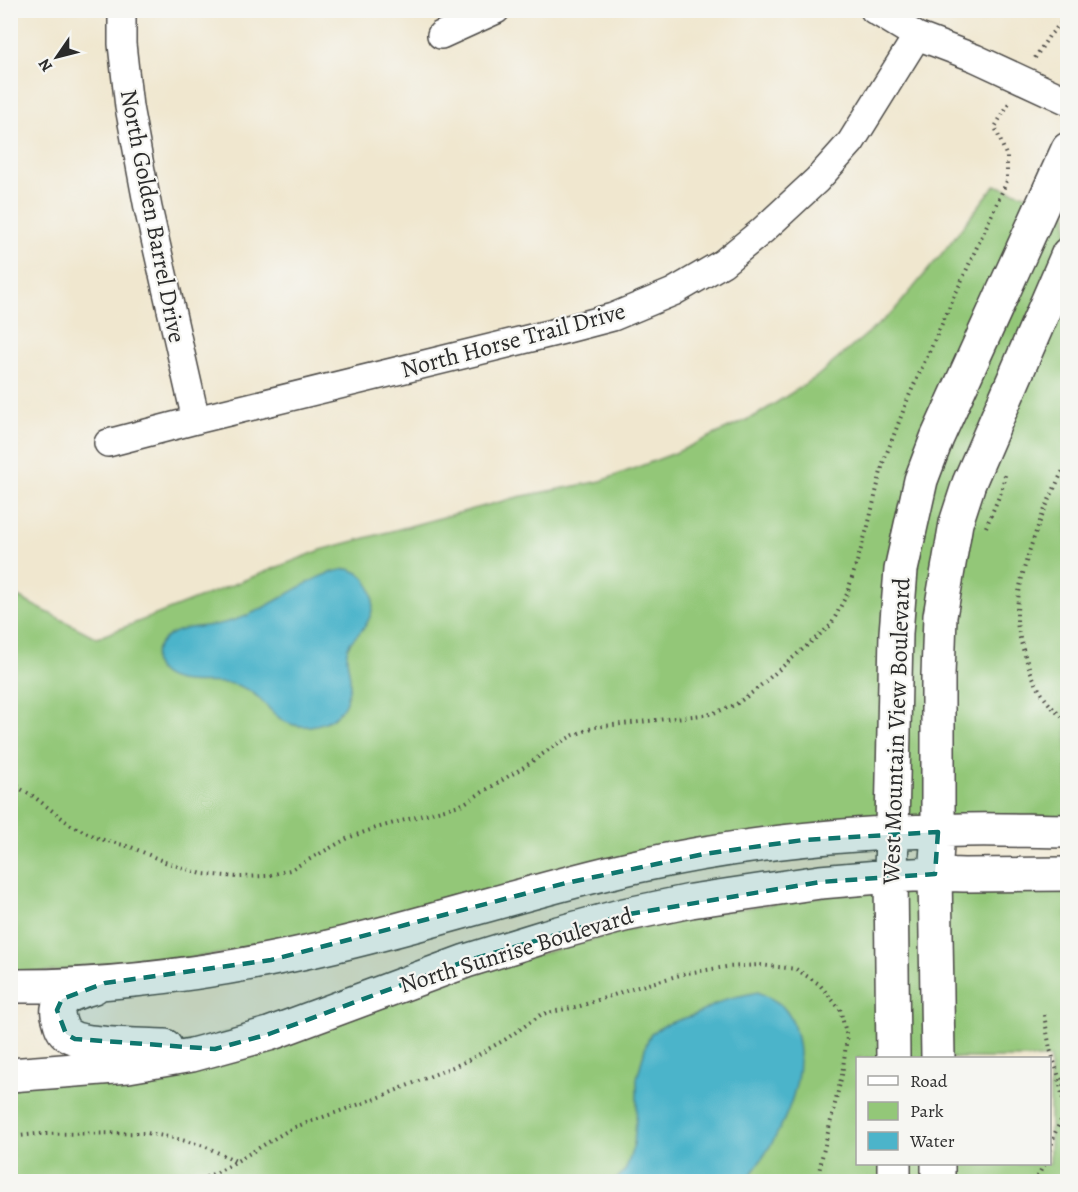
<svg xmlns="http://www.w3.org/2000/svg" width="1078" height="1192" viewBox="0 0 1078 1192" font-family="Alegreya,serif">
<rect width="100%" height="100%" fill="#f6f6f2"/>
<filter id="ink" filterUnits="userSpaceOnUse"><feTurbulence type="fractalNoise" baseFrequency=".0167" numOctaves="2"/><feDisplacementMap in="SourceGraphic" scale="12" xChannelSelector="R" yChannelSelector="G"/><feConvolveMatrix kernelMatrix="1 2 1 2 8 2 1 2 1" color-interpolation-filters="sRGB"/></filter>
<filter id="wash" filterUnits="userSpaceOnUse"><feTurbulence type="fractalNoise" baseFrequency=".008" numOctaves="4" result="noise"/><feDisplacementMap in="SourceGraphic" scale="24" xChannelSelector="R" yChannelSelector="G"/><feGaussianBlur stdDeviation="1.35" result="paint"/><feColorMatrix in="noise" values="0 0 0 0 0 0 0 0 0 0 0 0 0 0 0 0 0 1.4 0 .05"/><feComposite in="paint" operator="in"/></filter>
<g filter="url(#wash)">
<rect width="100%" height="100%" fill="#f0e7cf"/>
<path fill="#93c778" stroke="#5f7952" stroke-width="1.5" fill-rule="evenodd" d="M995,185l72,24v608l-78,-1 -722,131 -149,22 -107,4 -1,-380 87,45 224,-88 197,-53 83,-16 74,-28 82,-38 58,-37 79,-67 50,-60z
M985,890l82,2v289l-1056,1v-95l496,-124 157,-43 174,-26zM858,1058h192v106h-192z"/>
<path fill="#4cb4ca" stroke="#3c707a" stroke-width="1.5" d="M348,569c12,3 18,8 22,19 7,15 1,31 -8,42 -7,8 -14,12 -15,22 -1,11 4,21 3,32 0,3 -1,6 -2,9 -1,2 -1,6 -2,8 -9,24 -42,31 -62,20 -13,-7 -21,-22 -34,-30 -8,-4 -16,-8 -26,-8 -19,-2 -51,4 -65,-12 -10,-11 -2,-28 9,-35 16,-11 38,-8 56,-13 22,-5 43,-17 62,-28 20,-11 39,-24 62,-26z
M758,992c7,4 18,8 24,14 6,6 11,16 13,24 16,52 -18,111 -49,151h-131l11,-12 8,-25 3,-37v-29l9,-33 5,-12 16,-9 30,-10 29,-15z"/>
</g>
<g filter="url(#ink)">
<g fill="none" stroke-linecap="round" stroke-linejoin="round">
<g stroke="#494744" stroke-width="30">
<path id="minor" d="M122,10v34l7,63 19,101 48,212
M874,10l43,26 58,22 93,43
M441,35l55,-25
M108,443l88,-23 364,-89 53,-14 60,-25 50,-29 39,-32 55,-51 34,-38 66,-106"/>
</g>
<g stroke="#494744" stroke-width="36">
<path id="tertiary" d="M10,986c112,1 223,-16 331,-42 98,-23 194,-55 292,-77 107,-24 223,-35 332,-37 34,-1 68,1 103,1
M94,987c-14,5 -39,8 -36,28 2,7 3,16 10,20 13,10 77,10 97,11
M893,1058l-2,-182 5,-243 5,-63 20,-90 16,-42 131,-289
M938,1058l-3,-184 3,-42v-156l2,-60 16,-93 13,-40 99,-229
M10,1075l118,-9 64,-11 77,-21 197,-73 81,-25 77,-21 67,-14 129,-19 71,-6 44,-2 29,1 104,-1
M894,1164v18
M938,1182v-18"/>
</g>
<path stroke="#494744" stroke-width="4" stroke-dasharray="1.5 4.5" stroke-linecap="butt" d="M1035,58l14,-22 12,-13 7,2
M1068,461c-22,41 -52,111 -51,157 0,10 3,21 6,31 9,30 19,53 45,73
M986,527l15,-35 4,-17
M10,776l9,12
M10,788h9l14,8 38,29 29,14 31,8 34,15 37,12 37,3 28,-1 23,-6 60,-33 26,-9 87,-24 64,-39 30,-21 17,-9 21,-8 116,-13 24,-9 18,-13 78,-67 16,-31 21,-68 15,-63 26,-67 98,-215v-24l-12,-30 15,-26
M1044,1015l6,34 9,28 9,12
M10,1137l27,-3 110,-1 27,5 30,8 32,15
M1050,1150l5,-17 9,-19v-10l-5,-24
M195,1182l27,-12 70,-42 88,-31 87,-36 39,-22 36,-25 38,-8 61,-20 46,-13 39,-6 34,-2 36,4 23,15 21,25 7,28 -5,38 -20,82 -5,25
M1035,1182l9,-18"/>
<use href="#minor" stroke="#fff" stroke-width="27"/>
<use href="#tertiary" stroke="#fff" stroke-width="33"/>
</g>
</g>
<path fill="#0f766e" fill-opacity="0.2" stroke="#0f766e" stroke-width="4.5" stroke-dasharray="12 8" stroke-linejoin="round" d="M938,832l-3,42 -115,8 -196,33 -158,46 -197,73 -54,15 -140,-10 -9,-5 -9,-24 5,-11 43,-16 166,-23 295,-77 138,-29 99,-14z"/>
<g text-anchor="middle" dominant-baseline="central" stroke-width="4.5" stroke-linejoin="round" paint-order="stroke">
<g font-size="24" fill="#2b2b2b" stroke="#f6f6f2">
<text transform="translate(153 216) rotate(79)">North Golden Barrel Drive</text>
<text transform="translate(513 340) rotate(-15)">North Horse Trail Drive</text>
<text transform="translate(896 731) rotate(-88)">West Mountain View Boulevard</text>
<text transform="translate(516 950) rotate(-17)">North Sunrise Boulevard</text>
</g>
</g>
<rect width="1078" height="1192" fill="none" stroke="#f6f6f2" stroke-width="36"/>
<rect x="856" y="1057" width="195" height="108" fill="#f6f6f2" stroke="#a5a5a2" stroke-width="1.5"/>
<rect x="868" y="1076" width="30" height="9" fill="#ffffff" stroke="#a5a5a2" stroke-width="1.5"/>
<text x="910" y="1087" font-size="18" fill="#2b2b2b">Road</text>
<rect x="868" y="1102" width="30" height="18" fill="#93c778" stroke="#a5a5a2" stroke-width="1.5"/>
<text x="910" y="1117" font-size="18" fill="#2b2b2b">Park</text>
<rect x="868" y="1132" width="30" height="18" fill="#4cb4ca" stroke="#a5a5a2" stroke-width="1.5"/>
<text x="910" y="1147" font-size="18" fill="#2b2b2b">Water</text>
<g transform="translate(57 57) rotate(235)" stroke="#f6f6f2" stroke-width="4.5" paint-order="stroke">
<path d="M0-4.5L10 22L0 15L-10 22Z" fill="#2b2b2b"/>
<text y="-9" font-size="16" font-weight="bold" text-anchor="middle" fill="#2b2b2b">N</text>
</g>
</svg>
